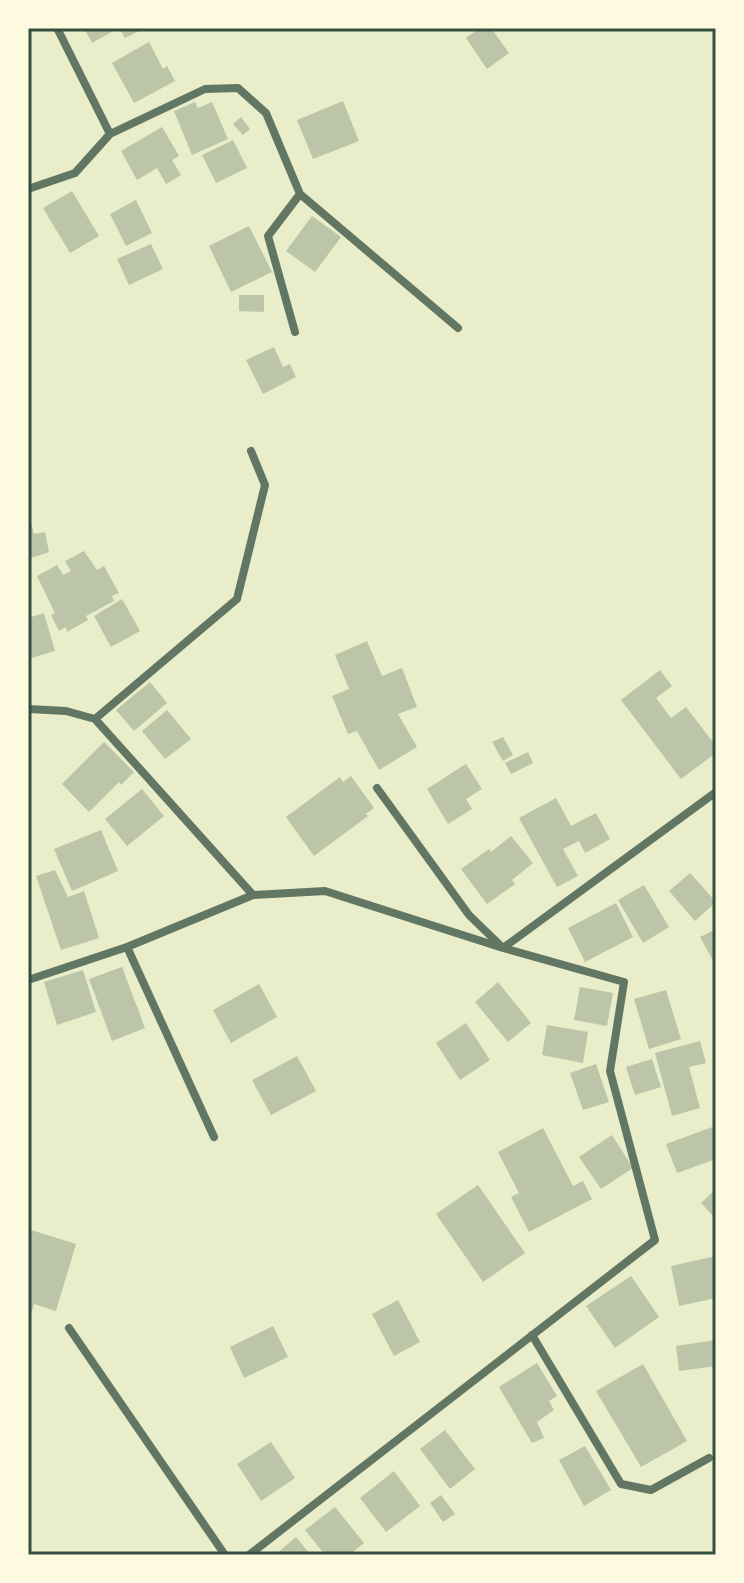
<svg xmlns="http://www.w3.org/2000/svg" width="744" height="1583" viewBox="0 0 744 1583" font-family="Lato,sans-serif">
<rect width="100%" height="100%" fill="#e9edc9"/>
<path fill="#bcc5a7" d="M84,28h61l-20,10 -6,-10 -27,15z
M480,28h11l18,25 -22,16 -21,-31z
M149,42l14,27 4,-3 8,15 -41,22 -22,-40z
M343,101l16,40 -46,18 -16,-39z
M195,102l3,6 14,-6 16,37 -36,16 -18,-44z
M241,117l9,12 -7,6 -10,-11z
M162,127l17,29 -7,4 9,15 -15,9 -9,-16 -20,12 -16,-29z
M233,140l14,28 -31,15 -14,-28z
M72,191l27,45 -29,17 -27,-45z
M136,200l16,33 -26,13 -16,-32z
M312,216l29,21 -26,35 -29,-21z
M249,226l23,46 -41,20 -22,-46z
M151,244l12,25 -34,16 -12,-26z
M239,295h25v17l-25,-1z
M274,347l9,20 7,-3 6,13 -33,17 -17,-34z
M28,511l6,23 11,-2 4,20 -21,7z
M84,551l13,19 7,-4 15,27 -7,3 2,5 -28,15 2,4 -21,12 -1,-5 -7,4 -8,-16 4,-2 -18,-37 20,-11 6,10 8,-4 -6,-10z
M122,599l18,32 -29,16 -17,-31z
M44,613l11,38 -27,8v-41z
M367,641l15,35 20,-8 15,39 -19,7 19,33 -38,23 -22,-39 -9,3 -16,-38 17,-7 -14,-34z
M660,670l12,16 -16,12 15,20 15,-11 30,39v7l-35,26 -60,-79z
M150,682l17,21 -33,28 -18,-21z
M167,710l24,29 -26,20 -23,-28z
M503,737l10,18 -10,6 -11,-19z
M104,742l30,30 -13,13 -2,-3 -30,30 -27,-28z
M528,752l5,11 -22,11 -6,-11z
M466,764l16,25 -16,10 6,10 -24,15 -21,-35z
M351,776l23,32 -8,6 2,2 -54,40 -28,-39 54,-40 3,5z
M142,789l22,27 -37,30 -22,-27z
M556,798l15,28 25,-13 14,26 -25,14 -6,-12 -16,8 15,27 -21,11 -38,-69z
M101,830l17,41 -46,20 -18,-42z
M511,836l22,27 -21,17 3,4 -28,20 -26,-35 28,-20 2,3z
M55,870l13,27 16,-6 15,47 -38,12 -25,-74z
M690,873l26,29 -21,19 -26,-30z
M644,885l25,42 -26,16 -25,-43z
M616,903l17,34 -48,25 -17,-34z
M716,929v37l-16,-29z
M122,967l23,61 -33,13 -23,-62z
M83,970l13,42 -39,13 -13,-43z
M498,982l33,41 -23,19 -33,-40z
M259,984l18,33 -46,26 -18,-33z
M580,987l33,6 -6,33 -33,-6z
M666,990l15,49 -32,10 -15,-50z
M466,1023l24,37 -30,20 -24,-37z
M547,1025l41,7 -5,31 -41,-8z
M700,1041l6,22 -17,4 11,41 -28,8 -17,-63z
M297,1056l19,35 -45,24 -19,-35z
M652,1059l9,28 -26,8 -9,-28z
M596,1064l13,38 -26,8 -13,-37z
M715,1126l1,33 -39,14 -11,-29z
M543,1128l30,58 10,-5 9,18 -63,33 -18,-35 8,-4 -21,-41z
M612,1135l21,33 -32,21 -22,-32z
M478,1185l47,68 -42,29 -47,-68z
M716,1189v30l-15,-16z
M28,1229l48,15 -20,67 -22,-7 -5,17z
M716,1256v42l-37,8 -8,-40z
M631,1276l28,41 -44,31 -29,-42z
M398,1300l22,42 -26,14 -22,-42z
M273,1326l15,31 -44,21 -14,-31z
M716,1340v26l-37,5 -3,-25z
M537,1363l20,33 -8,5 5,9 -17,12 7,16 -12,5 -33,-56z
M643,1364l44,77 -46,26 -45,-76z
M445,1430l30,39 -25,20 -30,-40z
M271,1442l24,36 -34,23 -24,-37z
M585,1446l26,44 -27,16 -25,-46z
M394,1471l26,35 -34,26 -26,-34z
M441,1495l14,19 -12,8 -13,-19z
M335,1507l29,36 -15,12h-24l-20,-25z
M296,1537l15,18h-36z"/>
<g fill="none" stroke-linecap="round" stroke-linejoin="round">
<path stroke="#617663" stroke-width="8" d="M57,28l53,106
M28,189l47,-16 35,-39 95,-45 33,-1 28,25 34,81 158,134
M295,332l-27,-96 32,-42
M28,709l38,2 29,8 158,176 72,-4 178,57 213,-156
M95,719l142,-120 28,-114 -14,-34
M127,947l87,190
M28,980l99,-33 126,-52
M69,1328l156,227
M532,1335l89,149 30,6 58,-32
M249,1555l406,-315 -45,-169 14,-89 -121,-34 -34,-33 -92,-127"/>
</g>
<rect width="744" height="1583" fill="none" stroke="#fefae0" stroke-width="60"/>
<rect x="30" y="30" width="684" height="1523" fill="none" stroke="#344e41" stroke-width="3"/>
</svg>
